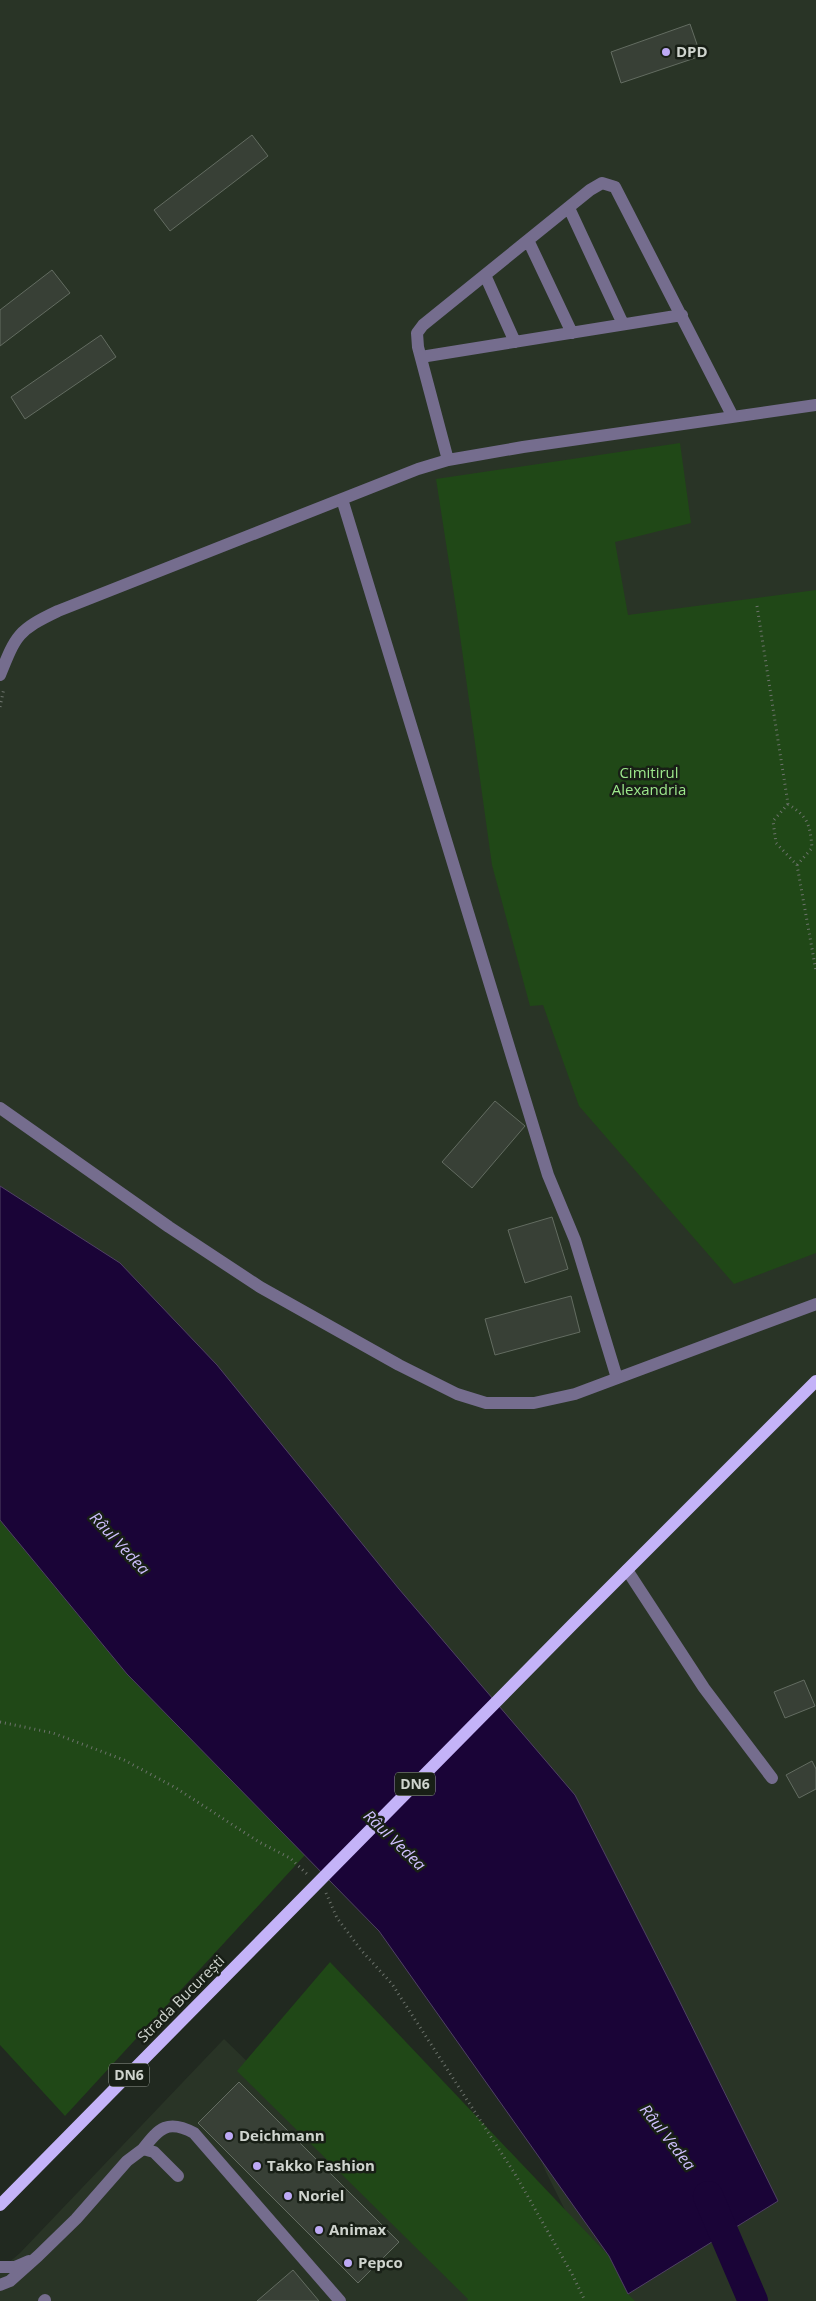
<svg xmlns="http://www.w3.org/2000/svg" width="816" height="2301" font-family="'Open Sans',sans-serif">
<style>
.built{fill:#293426}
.green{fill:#204817}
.water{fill:#1a0437;stroke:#504264}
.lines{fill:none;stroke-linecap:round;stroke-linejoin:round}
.river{stroke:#1a0437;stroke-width:30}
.building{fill:#384036;stroke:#636c61}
.path{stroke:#6d736c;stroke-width:3;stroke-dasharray:1 4;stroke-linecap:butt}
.minor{stroke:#756d8e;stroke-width:12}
.major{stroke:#c4b3f8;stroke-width:12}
.poi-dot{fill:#bda9f5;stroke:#181f16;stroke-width:2}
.labels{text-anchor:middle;stroke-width:5;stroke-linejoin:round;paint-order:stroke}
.shield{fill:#181f16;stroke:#989e97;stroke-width:1}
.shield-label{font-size:14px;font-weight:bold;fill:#cfd4ce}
.poi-label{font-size:15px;font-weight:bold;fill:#cfd4ce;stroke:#181f16;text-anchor:start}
.park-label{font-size:15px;fill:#9de88c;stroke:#181f16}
.street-label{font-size:15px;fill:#cfd4ce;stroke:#181f16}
.water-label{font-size:16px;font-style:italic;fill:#cfc0fe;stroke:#181f16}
</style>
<rect width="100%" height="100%" fill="#212920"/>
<path class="built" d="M 0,0 L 816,0 L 816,2301 L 631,2301 L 593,2266 L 546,2172 L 507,2085 L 440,1970 L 0,1478 Z
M 224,2039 L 495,2301 L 0,2301 L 0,2270 L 20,2253 Z"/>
<path class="green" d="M 680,443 L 691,523 L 615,542 L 628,615 L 816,590 L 816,1253 L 734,1284 L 579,1106 L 543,1005 L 530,1006 L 492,865 L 457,614 L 436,479 Z
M 0,1520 L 127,1674 L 305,1855 L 65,2116 L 0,2045 Z
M 330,1962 L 609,2256 L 628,2294 L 635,2301 L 467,2301 L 468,2299 L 237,2071 Z"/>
<path class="water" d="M 0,1186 L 120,1263 L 217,1365 L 399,1589 L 575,1795 L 675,1992 L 778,2201 L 628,2294 L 609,2256 L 379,1931 L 127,1674 L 0,1520 Z"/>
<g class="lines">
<path class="river" d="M 708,2196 L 753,2301"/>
</g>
<path class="building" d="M 690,24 L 701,56 L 621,83 L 611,52 Z
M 252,135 L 268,156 L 170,231 L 154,210 Z
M 52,270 L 70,293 L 0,346 L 0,310 Z
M 101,335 L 116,357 L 25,419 L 11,397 Z
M 495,1101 L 525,1126 L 472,1188 L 442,1162 Z
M 552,1217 L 568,1269 L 525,1283 L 508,1230 Z
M 571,1296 L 580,1332 L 495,1355 L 485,1319 Z
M 804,1680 L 815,1706 L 785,1718 L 774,1692 Z
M 812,1761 L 816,1769 L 816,1789 L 799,1798 L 786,1775 Z
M 239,2082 L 399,2242 L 358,2283 L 198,2123 Z
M 293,2270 L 319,2301 L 257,2301 Z"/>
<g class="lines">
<path class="path" d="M 757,606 L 788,804 C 808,817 810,824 812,848 L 797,865
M 0,707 L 4,688
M 788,804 L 773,821 L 776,843 L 797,865 L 816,971
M 0,1722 L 53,1733 L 124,1760 L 176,1788 L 259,1842 L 290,1858 L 308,1875
M 326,1893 L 337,1918 L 361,1950 L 392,1984 L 515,2174 L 572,2274 L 585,2301"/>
<path class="minor" d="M 569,208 L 623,324
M 528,240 L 572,333
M 485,275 L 515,342
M 421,357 L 682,315
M 448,460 L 418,347 L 417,333 L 423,325 L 590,190 L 602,183 L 615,187 L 733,417
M 342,499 L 548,1175 L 575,1240 L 617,1378
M 0,675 C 16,635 18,630 58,611 L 418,469 L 448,460 L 523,447 L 816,405
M 0,1108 L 169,1227 L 260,1287 L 399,1365 L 457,1394 L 486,1403 L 534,1403 L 575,1394 L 816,1304
M 627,1570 L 704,1688 L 772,1778
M 143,2149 C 159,2128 168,2119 194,2133 L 340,2301
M 0,2267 L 15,2267 L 29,2261
M 0,2285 L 10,2281 L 38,2256 L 76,2219 L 127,2161 L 143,2149 L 154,2152 L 178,2176
M 44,2301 L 45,2300"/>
<path class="major" d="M 0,2205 L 573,1624 L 816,1381"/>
</g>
<g class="poi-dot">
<circle cx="666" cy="52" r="5"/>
<circle cx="229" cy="2136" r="5"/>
<circle cx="257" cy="2166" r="5"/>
<circle cx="288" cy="2196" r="5"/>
<circle cx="319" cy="2230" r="5"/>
<circle cx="348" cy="2263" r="5"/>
</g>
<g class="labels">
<g class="shield">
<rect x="395" y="1772.5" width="40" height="23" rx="4"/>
<rect x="109" y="2063.5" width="40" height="23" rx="4"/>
</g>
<g class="shield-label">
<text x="415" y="1789">DN6</text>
<text x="129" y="2080">DN6</text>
</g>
<g class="poi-label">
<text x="676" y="57">DPD</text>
<text x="239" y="2141">Deichmann</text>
<text x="267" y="2171">Takko Fashion</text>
<text x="298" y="2201">Noriel</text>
<text x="329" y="2235">Animax</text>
<text x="358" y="2268">Pepco</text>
</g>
<g class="park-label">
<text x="649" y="778">Cimitirul<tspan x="649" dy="17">Alexandria</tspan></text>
</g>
<g class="street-label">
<text transform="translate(181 1999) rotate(-45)" y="5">Strada București</text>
</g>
<g class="water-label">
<text transform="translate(120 1543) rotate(47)" y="6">Râul Vedea</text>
<text transform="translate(395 1840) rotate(44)" y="6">Râul Vedea</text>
<text transform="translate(668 2137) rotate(52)" y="6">Râul Vedea</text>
</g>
</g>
</svg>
